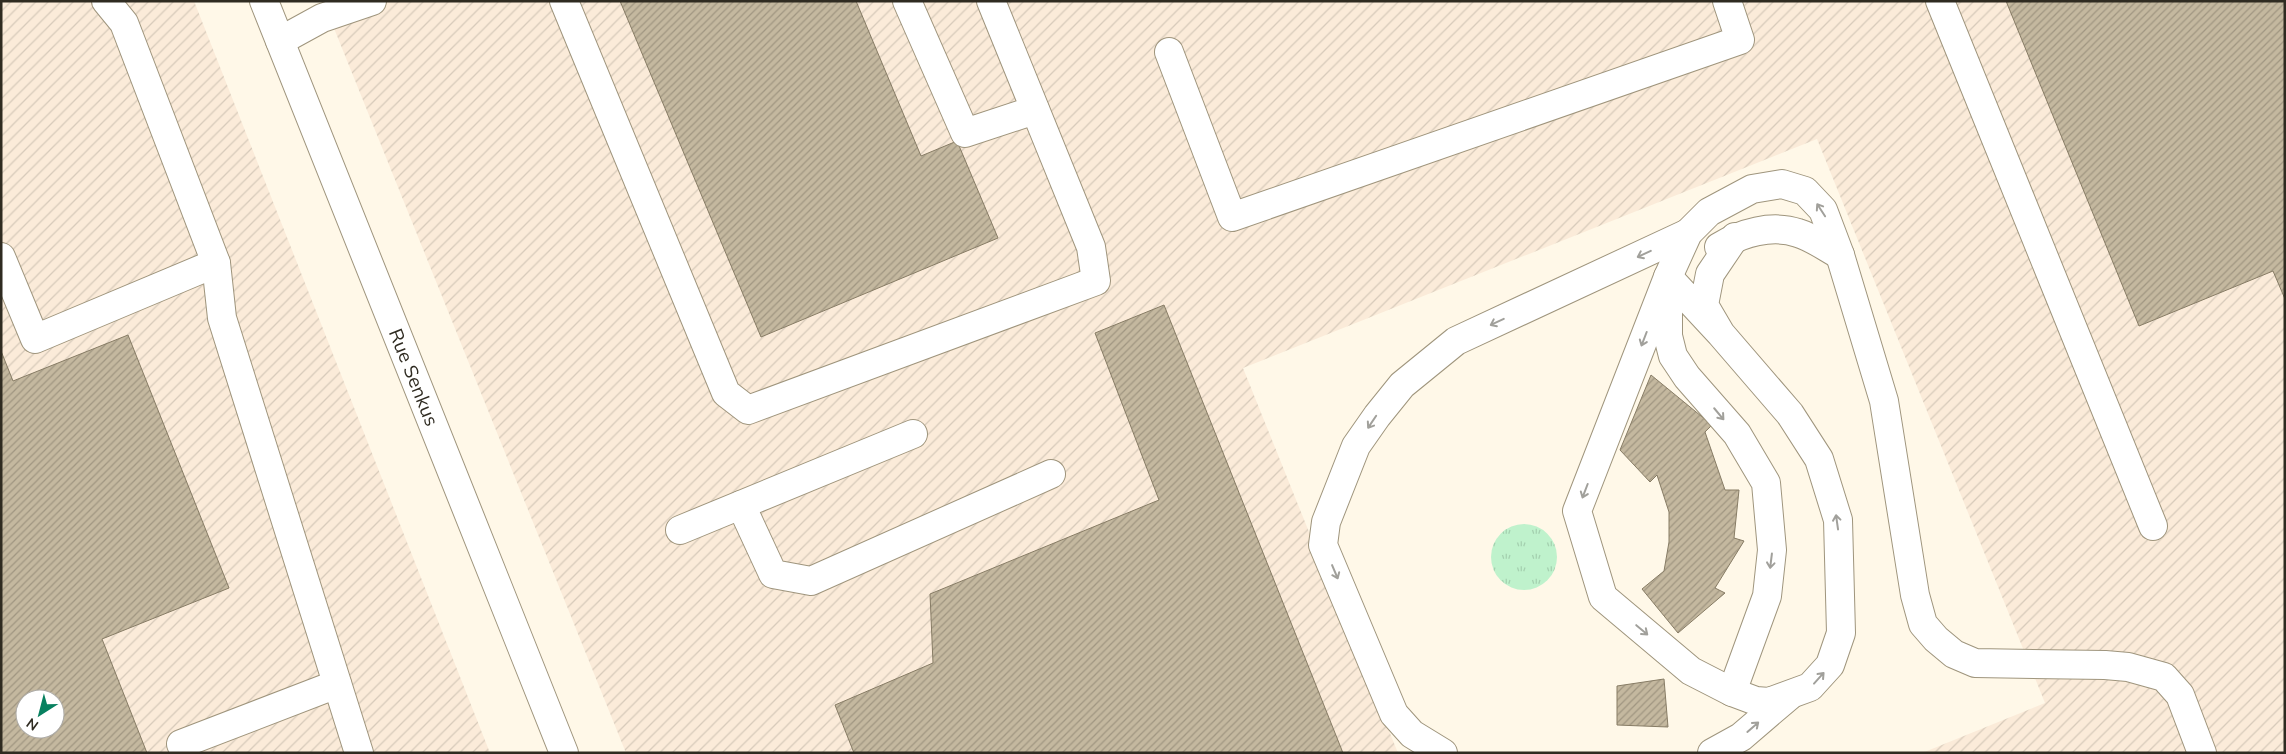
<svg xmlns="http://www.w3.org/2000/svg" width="2286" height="754" font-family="Mulish,sans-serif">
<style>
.industrial{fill:url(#industrial-furrows);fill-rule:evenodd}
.grass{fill:url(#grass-tufts)}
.building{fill:url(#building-hatch);stroke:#877c65;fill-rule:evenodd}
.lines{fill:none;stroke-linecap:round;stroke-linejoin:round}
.minor-casing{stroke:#9f957d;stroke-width:30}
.minor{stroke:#fff;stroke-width:28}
.oneway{stroke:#a1a09b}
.labels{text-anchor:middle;stroke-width:4;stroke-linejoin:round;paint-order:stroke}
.street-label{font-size:19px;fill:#2f2b21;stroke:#fff}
</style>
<defs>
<pattern id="industrial-furrows" width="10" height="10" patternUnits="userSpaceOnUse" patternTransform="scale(1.25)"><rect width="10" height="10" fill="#fbebd9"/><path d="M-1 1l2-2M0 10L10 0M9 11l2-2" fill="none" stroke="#d7caba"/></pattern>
<pattern id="grass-tufts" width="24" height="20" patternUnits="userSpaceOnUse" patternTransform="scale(1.25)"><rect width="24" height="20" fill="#bff2cc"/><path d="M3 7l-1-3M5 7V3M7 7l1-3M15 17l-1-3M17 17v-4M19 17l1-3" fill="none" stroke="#a4d0af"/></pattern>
<pattern id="building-hatch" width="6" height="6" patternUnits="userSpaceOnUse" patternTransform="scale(1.25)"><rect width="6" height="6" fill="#c4b89f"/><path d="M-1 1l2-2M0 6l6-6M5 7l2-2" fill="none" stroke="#a09681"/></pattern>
</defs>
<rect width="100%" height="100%" fill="#fff8e8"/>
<path class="industrial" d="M 1,1 L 194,1 L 490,753 L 1,753 ZM 25,699 L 55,699 L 55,729 L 25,729 Z
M 323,1 L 2285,1 L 2285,753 L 1922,753 L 2045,703 L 1817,139 L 1243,368 L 1398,753 L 626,753 Z"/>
<path class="grass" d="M1491 557a33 33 0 1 1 66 0a33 33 0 1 1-66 0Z"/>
<path class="building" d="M 620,1 L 856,1 L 921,156 L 957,141 L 998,238 L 761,337 Z
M 2006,1 L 2285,1 L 2285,299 L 2273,271 L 2139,326 Z
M 1164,305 L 1343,753 L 854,753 L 835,705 L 933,663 L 930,594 L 1159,500 L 1095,333 Z
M 128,335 L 229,588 L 102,639 L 147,753 L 1,753 L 1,351 L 13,381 ZM 25,699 L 55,699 L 55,729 L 25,729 Z
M 1651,375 L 1712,425 L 1705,432 L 1725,490 L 1739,490 L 1734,538 L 1744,541 L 1715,588 L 1725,593 L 1678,633 L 1642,589 L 1664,571 L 1669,542 L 1669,512 L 1657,475 L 1650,482 L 1620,450 Z
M 1664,679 L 1668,727 L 1617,725 L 1617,686 Z"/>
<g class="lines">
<defs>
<g id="minor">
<path id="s1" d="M 264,1 L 564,753"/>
<path d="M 564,1 L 726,393 L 748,410 L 1096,281 L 1091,247 L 991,1"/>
<path d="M 907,1 L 965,133 L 1035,110"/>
<path d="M 1940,1 L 2153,526"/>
<path d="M 280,41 L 322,18 L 372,1"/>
<path d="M 1169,52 L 1232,217 L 1740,40 L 1727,1"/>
<path d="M 1719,247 C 1741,233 1772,224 1798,233 C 1812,237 1827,248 1840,255"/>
<path d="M 1,257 L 35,339 L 216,263 L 124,23 L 106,1"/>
<path d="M 216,263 L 222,318 L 359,753"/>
<path d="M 1721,334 L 1668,277 L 1668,336 L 1673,356 L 1687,377 L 1737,434 L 1766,483 L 1772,550 L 1767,596 L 1732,692 L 1756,701 L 1769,702 L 1810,687 L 1830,665 L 1841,633 L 1838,520 L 1819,459 L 1790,414 L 1721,334 L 1704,305 L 1710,274 L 1735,237"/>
<path d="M 741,505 L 773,574 L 811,581 L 1051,474"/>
<path d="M 680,530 L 913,434"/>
<path d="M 1732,692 L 1691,671 L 1603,597 L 1577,511 L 1668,277 L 1688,233 L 1709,212 L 1752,189 L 1782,184 L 1805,191 L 1823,210 L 1840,255 L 1884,401 L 1915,595 L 1923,624 L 1936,639 L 1954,654 L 1975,663 L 2105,665 L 2128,667 L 2164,677 L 2180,695 L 2202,753"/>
<path d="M 185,753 L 181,744 L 337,684"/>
<path d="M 1443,753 L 1412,734 L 1394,714 L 1323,545 L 1326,522 L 1356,446 L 1377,416 L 1402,385 L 1456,341 L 1688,233"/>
<path d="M 1712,753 L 1741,737 L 1789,696"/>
</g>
</defs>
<use href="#minor" class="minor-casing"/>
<use href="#minor" class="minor"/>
</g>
<defs><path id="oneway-shaft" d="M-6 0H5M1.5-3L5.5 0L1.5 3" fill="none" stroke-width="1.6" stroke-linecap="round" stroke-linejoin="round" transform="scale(1.25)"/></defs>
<g class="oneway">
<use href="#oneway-shaft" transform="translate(1821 210) rotate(-123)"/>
<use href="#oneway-shaft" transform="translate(1644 254) rotate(155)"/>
<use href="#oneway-shaft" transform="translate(1497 322) rotate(155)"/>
<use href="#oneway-shaft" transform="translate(1644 339) rotate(111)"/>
<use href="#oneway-shaft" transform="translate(1719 414) rotate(50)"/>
<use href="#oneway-shaft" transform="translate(1372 422) rotate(124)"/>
<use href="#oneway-shaft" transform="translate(1585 491) rotate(111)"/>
<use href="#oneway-shaft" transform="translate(1837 522) rotate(-98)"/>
<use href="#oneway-shaft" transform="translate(1771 561) rotate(97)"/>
<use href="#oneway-shaft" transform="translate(1335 572) rotate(67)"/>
<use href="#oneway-shaft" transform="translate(1642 630) rotate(40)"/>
<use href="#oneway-shaft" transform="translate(1819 678) rotate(-48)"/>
<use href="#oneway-shaft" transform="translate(1753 727) rotate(-41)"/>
</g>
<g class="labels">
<g class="street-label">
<text dy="7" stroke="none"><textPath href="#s1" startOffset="405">Rue Senkus</textPath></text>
</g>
</g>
<rect width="2286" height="754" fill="none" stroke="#2f2b21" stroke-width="5"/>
<g transform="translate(40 714) rotate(216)"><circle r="24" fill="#ffffff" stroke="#acaaa6"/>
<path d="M0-4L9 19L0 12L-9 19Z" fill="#088160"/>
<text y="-8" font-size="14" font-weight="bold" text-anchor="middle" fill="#2f2b21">N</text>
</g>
</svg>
